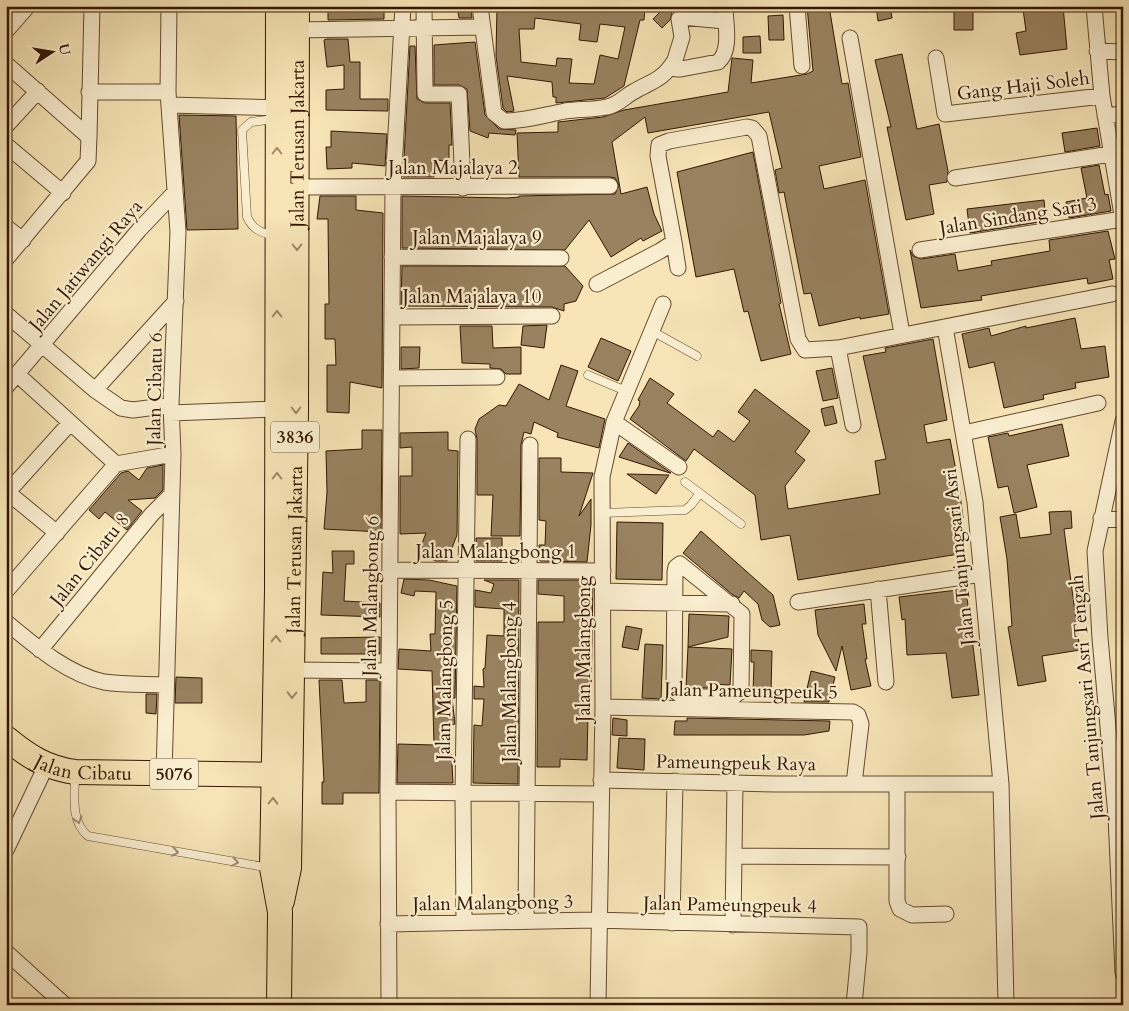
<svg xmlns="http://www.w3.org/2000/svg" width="1129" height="1011" font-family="Cardo,serif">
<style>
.building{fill:#998260;stroke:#331601;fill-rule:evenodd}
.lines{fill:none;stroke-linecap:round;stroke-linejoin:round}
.service-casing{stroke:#644a2e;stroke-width:9}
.minor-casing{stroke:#644a2e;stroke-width:17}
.primary-casing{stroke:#331601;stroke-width:26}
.service{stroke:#faeed0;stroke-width:8}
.minor{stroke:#faeed0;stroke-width:15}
.primary{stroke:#f7e5b7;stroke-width:24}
.oneway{stroke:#9f8865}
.oneway2{stroke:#a08d73}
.labels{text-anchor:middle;stroke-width:4.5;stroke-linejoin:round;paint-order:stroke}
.shield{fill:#faeed0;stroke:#6f573f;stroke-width:1}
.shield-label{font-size:18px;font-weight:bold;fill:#331601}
.street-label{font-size:19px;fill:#331601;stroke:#faeed0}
</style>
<rect width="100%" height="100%" fill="#f7e5b7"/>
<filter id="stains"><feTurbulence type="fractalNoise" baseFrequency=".004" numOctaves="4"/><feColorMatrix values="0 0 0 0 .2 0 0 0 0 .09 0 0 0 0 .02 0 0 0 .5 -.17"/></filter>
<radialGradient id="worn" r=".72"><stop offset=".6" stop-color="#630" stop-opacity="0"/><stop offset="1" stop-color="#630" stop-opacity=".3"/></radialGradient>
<path class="building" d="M 328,6 L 384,6 L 384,19 L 328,20 Z
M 457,6 L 471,6 L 472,18 L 459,18 Z
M 497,6 L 645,6 L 644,20 L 640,20 L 624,86 L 605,98 L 556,103 L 556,97 L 553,97 L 552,82 L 507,76 L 514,111 L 507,112 L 503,108 L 496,56 ZM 535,18 L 581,24 L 579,40 L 597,42 L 600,24 L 625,27 L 618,59 L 600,55 L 594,84 L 569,83 L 572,59 L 557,58 L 556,66 L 521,62 L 519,29 L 534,29 Z
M 807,6 L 829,6 L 842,84 L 848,83 L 861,157 L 819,166 L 824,189 L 865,180 L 889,314 L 860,319 L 860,317 L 819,326 L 811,293 L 804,294 L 784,192 L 779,193 L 775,170 L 782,168 L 769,112 L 648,133 L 645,117 L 612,142 L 621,194 L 647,187 L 654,214 L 662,231 L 643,241 L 641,238 L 611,257 L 589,220 L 565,250 L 402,248 L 402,196 L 507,198 L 519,197 L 519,196 L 615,194 L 619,185 L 615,178 L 610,177 L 519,177 L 517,133 L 558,132 L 558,122 L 603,117 L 624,110 L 728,92 L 732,58 L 753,60 L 751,83 L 807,74 L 813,71 Z
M 876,6 L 890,6 L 892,18 L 878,21 Z
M 954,6 L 973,6 L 973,30 L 954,30 Z
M 1039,6 L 1063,6 L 1067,49 L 1020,55 L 1016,33 L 1026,31 L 1023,9 Z
M 665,7 L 672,13 L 670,20 L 662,28 L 653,19 Z
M 783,15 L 784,40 L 769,40 L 768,16 Z
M 760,36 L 761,53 L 743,53 L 743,37 Z
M 327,39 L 348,39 L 350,62 L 360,62 L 360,99 L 388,99 L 388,111 L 326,110 L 326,90 L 344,89 L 344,65 L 327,67 L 324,40 Z
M 475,42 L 485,115 L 499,129 L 516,130 L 515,135 L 489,133 L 488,138 L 470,131 L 467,89 L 459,85 L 434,85 L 434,45 Z
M 410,46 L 415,46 L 417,99 L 425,103 L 450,103 L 452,145 L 449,145 L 449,161 L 434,160 L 434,177 L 403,177 Z
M 902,54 L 917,129 L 939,124 L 948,171 L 947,182 L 929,185 L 934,214 L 906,220 L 887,127 L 891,127 L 875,60 Z
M 179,115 L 236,116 L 238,229 L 187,230 Z
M 1097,128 L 1100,146 L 1065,152 L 1062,133 Z
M 331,131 L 387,134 L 385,166 L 352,163 L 352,168 L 327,169 L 326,147 L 331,147 Z
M 753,152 L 781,303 L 779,304 L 791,354 L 761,361 L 748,311 L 744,312 L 734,269 L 696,277 L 677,172 Z
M 1099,165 L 1105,195 L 1108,194 L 1111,211 L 1069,218 L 1066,202 L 1087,198 L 1081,168 Z
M 320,196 L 356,196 L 356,210 L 383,213 L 382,388 L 350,382 L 349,413 L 327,412 L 327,365 L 336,365 L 335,339 L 325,339 L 325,304 L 329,304 L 328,219 L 317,219 Z
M 1044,200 L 1046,221 L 970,233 L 967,209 Z
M 1108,231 L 1115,259 L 1109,260 L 1113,279 L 1088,284 L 1087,278 L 981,296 L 982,300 L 921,308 L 910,250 L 913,256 L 921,259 L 955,254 L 958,271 L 992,265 L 991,261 L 1050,251 L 1049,240 Z
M 402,266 L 565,266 L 583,286 L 576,301 L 564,304 L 564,311 L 552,307 L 401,306 Z
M 1075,318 L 1081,349 L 1105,346 L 1109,377 L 1075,383 L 1076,388 L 1043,395 L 1044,399 L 1004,408 L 994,362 L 969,368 L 962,334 L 989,328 L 991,336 L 1026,326 L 1026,328 Z
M 547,325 L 544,348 L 521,345 L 523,326 Z
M 460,326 L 492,326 L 493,348 L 521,347 L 521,374 L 506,374 L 501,369 L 490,368 L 490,364 L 462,363 Z
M 601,338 L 631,351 L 618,381 L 588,367 Z
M 933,339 L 947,420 L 924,425 L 927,443 L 950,439 L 959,486 L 963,518 L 960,518 L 965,553 L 798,580 L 790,535 L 761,540 L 755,495 L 694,449 L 686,461 L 630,419 L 639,406 L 640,401 L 638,400 L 650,378 L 674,394 L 667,403 L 713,437 L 718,430 L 734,442 L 750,421 L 738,412 L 755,389 L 810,431 L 795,452 L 805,460 L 785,486 L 788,509 L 880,494 L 875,461 L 886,459 L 863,356 L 886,352 L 885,348 Z
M 401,347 L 420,347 L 419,368 L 401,369 Z
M 561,365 L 578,371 L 566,406 L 605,419 L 599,448 L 557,437 L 558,433 L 534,422 L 531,434 L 524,432 L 521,445 L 520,536 L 491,536 L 493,495 L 477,495 L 477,439 L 475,429 L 479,419 L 499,405 L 506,406 L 519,384 L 549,400 Z
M 832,368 L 838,398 L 823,401 L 816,371 Z
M 833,406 L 837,423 L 825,426 L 821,409 Z
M 1062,424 L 1069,456 L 1027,465 L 1037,507 L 1014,513 L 1008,486 L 998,488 L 988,437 L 1008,433 L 1009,436 Z
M 362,430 L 382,430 L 381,532 L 324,529 L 327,492 L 326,451 L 362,449 Z
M 448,432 L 448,450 L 458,451 L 457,535 L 447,561 L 436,561 L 418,554 L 426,533 L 400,534 L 400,476 L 412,476 L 412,447 L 400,448 L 400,433 Z
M 628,443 L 671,473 L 670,473 L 619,457 Z
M 539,458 L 561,458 L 561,472 L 593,473 L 579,516 L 591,499 L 591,525 L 587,562 L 540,561 L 539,545 L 545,545 L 546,521 L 539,520 Z
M 163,465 L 163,490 L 155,498 L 128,500 L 142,511 L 127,530 L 105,512 L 99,519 L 89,510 L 121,473 L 128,471 L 139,480 L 147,468 Z
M 627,474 L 669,475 L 656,494 Z
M 1071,511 L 1072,528 L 1064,529 L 1080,650 L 1042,656 L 1046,681 L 1018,686 L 1008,627 L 1012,626 L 1007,559 L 1000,517 L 1016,514 L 1020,538 L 1051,534 L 1049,512 Z
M 617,522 L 663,523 L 662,580 L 616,579 Z
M 701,531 L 773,595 L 780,625 L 770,627 L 762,620 L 758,604 L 744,591 L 739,598 L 733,595 L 683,553 Z
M 476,538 L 502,538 L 502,561 L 476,561 Z
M 332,551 L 354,551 L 354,564 L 346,564 L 344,601 L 380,603 L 380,617 L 321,615 L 323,572 L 333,573 Z
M 404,579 L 429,580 L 457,586 L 455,698 L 452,698 L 455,724 L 450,725 L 453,783 L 397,783 L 398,744 L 434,745 L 432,671 L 398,669 L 399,649 L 431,651 L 430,634 L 435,634 L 436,592 L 415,591 L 414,596 L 401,593 Z
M 484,580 L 519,580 L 518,784 L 473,783 L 474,725 L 482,726 L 484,699 L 474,699 L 474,686 L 484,687 L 483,669 L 485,668 L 487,635 L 504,636 L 504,609 L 475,607 L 475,590 L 491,593 L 494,584 Z
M 538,580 L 585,580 L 584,583 L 593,584 L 591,697 L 584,696 L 582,714 L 588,715 L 587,760 L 560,759 L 560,767 L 537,767 L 538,622 L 564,622 L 564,596 L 538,594 Z
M 966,589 L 979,695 L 952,698 L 946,653 L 907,655 L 905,619 L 902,620 L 899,597 Z
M 864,604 L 866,624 L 862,624 L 867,659 L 865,659 L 871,686 L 851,690 L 842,646 L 836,671 L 818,635 L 815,610 Z
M 689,614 L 729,616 L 728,637 L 688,647 Z
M 626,626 L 642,629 L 638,650 L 622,647 Z
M 380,637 L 380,654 L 321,654 L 321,638 Z
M 645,644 L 663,645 L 661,699 L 642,698 Z
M 688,647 L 732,649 L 730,685 L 711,684 L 711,688 L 686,688 Z
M 751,650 L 772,651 L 771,693 L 753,693 L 754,662 L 751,662 Z
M 811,671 L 835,677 L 829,702 L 804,702 Z
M 176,677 L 202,678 L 202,703 L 175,703 Z
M 319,680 L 342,680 L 344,703 L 366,702 L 366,680 L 380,680 L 379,793 L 343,793 L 343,804 L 322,804 L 322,782 L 324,782 Z
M 146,694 L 157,694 L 156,714 L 146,713 Z
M 613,718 L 627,720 L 627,736 L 612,735 Z
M 687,718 L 830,721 L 829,731 L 804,735 L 674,735 L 675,721 L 687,721 Z
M 619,738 L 645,739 L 644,770 L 617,768 Z"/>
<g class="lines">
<defs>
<path id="service" d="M 274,119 L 251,122 L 242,130 L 247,217 C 253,230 262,233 275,236
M 652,331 L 697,356
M 588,375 L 626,391
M 685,482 L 741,524
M 603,513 L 685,510 L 691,505 L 700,493
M 75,774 C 75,795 70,821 88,836 L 270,868"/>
<path id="minor" d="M 424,6 L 425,94 L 459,94 L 463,188
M 480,6 L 494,113 L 504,121 C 525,121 544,115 565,111 C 578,109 593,110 607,107 C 618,105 624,97 633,92 C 652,81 663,80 675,60 L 677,69 L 681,69 L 718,62 C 732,51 725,22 725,6
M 797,6 L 802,66
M 1094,6 L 1102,96 L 1123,221
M 297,30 L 482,27
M 6,31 L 28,6
M 850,38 L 902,334
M 1097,51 L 1123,52
M 936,58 L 945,114 L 1102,96
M 675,60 L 682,37 L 679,19 L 682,17 L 725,21
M 6,64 L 89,137 L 92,6
M 89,92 L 168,92
M 169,105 L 285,108
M 1105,116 L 1123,114
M 6,126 L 38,91
M 6,145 L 63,193
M 955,178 L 1111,154
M 297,187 L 610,186
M 6,227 L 23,240
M 674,242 L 678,268
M 920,250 L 1123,219
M 392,257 L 561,258
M 6,259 L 88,161 L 89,137
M 597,284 L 660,251 L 674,242 L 658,156 L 659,145 L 669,141 L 747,127 L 752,128 L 759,136 L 798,339 L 805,350 L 838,348 L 1112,294
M 6,314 L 95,390 L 121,408 L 133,410 L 171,405
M 392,317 L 552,316
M 945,327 L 975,502 L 1001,784 L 1006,1005
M 838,348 L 853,425
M 18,375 L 116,464 L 173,454
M 393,378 L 497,377
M 6,387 L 139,230 L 175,192
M 95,390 L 176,301
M 171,413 L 277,409
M 1123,421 L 1095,551 L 1100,638 L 1116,816 L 1123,973
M 614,422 L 679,467
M 964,433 L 1098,403
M 6,491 L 57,533
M 6,494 L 70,423
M 1101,518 L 1123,520
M 680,564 L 742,614 L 741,691 L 733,697 L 683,697 L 674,690 L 675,572 L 676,567 Z
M 390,570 L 603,571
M 878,589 L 886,682
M 6,591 L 116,464
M 603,591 L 674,593
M 603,602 L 732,604
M 798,602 L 982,574
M 6,622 C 35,646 67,674 104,682 C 124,685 146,684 166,685
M 40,650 L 152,514 L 171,495
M 293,670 L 389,671
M 603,707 L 853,712 L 858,715 L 861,724 L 854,784
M 164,774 L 173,454 L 171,405 L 178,232 L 168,92 L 169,6
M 601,780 L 776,784 L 1001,784
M 897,785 L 897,901 L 900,909 L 912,915 L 946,914
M 388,792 L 601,794
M 6,850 L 46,766
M 736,856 L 898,857
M 526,920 L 530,445
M 464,922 L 463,794 L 468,439
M 672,923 L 675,781
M 388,924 L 593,920 L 859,927 L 859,952 L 854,1005
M 733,925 L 735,783
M 6,952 L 65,1005
M 389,1005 L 388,792 L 393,187 L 403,6
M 598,1005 L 603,707 L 602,477 L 614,422 L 663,304"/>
<g id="primary">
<path d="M 278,6 L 277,590 L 272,868 L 280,912 L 279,1005"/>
<path id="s1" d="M 6,738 C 28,756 46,768 75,772 L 290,775"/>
<path id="s2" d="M 282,901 L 289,868 L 296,411 L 297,6"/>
</g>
</defs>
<use href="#service" class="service-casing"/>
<use href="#minor" class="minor-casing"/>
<use href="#primary" class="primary-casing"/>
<use href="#service" class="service"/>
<use href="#minor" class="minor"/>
<use href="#primary" class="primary"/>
</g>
<defs><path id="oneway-chevron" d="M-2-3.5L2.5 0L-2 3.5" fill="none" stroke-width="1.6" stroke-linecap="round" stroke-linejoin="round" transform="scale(1.25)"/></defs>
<g class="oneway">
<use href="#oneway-chevron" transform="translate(277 151) rotate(-90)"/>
<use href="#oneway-chevron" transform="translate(297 247) rotate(90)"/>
<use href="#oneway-chevron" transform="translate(277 314) rotate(-90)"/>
<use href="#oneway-chevron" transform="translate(296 410) rotate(90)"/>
<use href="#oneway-chevron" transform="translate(277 476) rotate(-90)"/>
<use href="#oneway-chevron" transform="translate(276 639) rotate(-89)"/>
<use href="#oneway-chevron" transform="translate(292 695) rotate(91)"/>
<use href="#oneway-chevron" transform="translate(273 801) rotate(-89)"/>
</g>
<g class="oneway2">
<use href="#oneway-chevron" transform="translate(78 820) rotate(73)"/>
<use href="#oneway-chevron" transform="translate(175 852) rotate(10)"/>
<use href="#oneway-chevron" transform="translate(235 862) rotate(11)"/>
</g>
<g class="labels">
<g class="shield">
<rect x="271" y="421.5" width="48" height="31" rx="4"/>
<rect x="150" y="758.5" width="48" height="31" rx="4"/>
</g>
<g class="shield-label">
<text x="295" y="443">3836</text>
<text x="174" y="780">5076</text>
</g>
<g class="street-label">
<text transform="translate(1023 85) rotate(-7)" y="7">Gang Haji Soleh</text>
<text dy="7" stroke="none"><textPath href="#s2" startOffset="758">Jalan Terusan Jakarta</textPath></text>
<text x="453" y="174">Jalan Majalaya 2</text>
<text transform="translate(1018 215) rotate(-9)" y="7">Jalan Sindang Sari 3</text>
<text x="477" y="244">Jalan Majalaya 9</text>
<text transform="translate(85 265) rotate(-50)" y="7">Jalan Jatiwangi Raya</text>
<text x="472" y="303">Jalan Majalaya 10</text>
<text transform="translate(154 389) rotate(-89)" y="7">Jalan Cibatu 6</text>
<text dy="7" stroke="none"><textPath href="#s2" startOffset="352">Jalan Terusan Jakarta</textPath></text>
<text x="496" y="558">Jalan Malangbong 1</text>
<text transform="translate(958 557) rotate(-96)" y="7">Jalan Tanjungsari Asri</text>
<text transform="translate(89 559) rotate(-51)" y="7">Jalan Cibatu 8</text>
<text transform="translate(370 596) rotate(-89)" y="7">Jalan Malangbong 6</text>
<text transform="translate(583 649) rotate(-90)" y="7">Jalan Malangbong</text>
<text transform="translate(444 680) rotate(-89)" y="7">Jalan Malangbong 5</text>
<text transform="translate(509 682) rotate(-90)" y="7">Jalan Malangbong 4</text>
<text transform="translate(751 690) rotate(1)" y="7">Jalan Pameungpeuk 5</text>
<text transform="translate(1086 697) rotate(-95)" y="7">Jalan Tanjungsari Asri Tengah</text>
<text transform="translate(736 762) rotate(1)" y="7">Pameungpeuk Raya</text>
<text dy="7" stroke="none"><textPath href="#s1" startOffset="86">Jalan Cibatu</textPath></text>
<text transform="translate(493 902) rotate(-1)" y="7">Jalan Malangbong 3</text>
<text transform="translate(730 904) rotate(1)" y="7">Jalan Pameungpeuk 4</text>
</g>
</g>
<rect width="1129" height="1011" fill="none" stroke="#f7e5b7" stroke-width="25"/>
<rect x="8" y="8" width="1114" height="996" fill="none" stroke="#331601" stroke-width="2.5"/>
<rect x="12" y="12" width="1104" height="986" fill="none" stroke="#331601"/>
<g transform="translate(52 52) rotate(78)" stroke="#faeed0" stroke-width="4" paint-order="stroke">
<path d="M0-4L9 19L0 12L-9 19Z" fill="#331601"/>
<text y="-8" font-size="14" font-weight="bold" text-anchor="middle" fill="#331601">U</text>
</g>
<rect width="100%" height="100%" filter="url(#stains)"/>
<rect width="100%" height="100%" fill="url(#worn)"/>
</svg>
